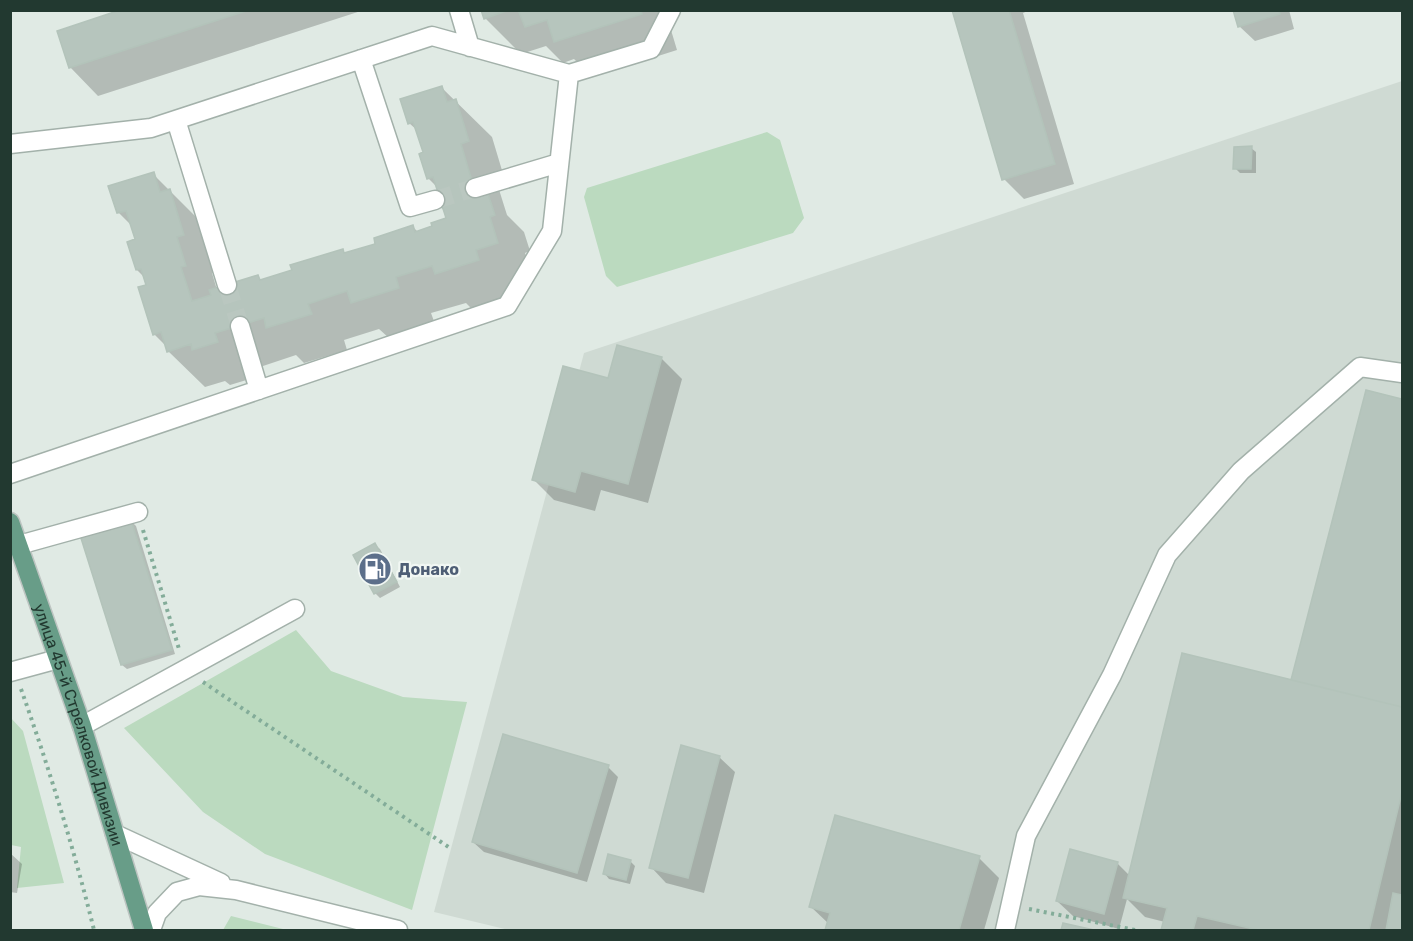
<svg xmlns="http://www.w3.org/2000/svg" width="1413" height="941" font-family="Rubik,sans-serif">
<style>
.built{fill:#cfdad3}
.green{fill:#bbdabf}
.shadow{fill:#0003}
.building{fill:#b6c5bd;stroke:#b3c3ba;stroke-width:1.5}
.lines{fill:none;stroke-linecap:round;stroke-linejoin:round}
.minor-tunnel{stroke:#bac7c0;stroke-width:18;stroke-dasharray:18 9;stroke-linecap:butt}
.minor-casing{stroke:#a3b1aa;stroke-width:21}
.major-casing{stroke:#bdc4c1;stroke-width:21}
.path{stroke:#83ac99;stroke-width:4;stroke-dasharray:3 4.5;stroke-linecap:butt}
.minor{stroke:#fff;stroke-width:18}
.major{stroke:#689d88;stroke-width:18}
.labels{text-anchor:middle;stroke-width:4.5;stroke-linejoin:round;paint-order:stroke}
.service-label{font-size:16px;font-weight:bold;fill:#4e5e75;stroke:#f1f7f3;text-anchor:start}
.street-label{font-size:16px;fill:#223930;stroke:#f1f7f3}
</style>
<rect width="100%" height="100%" fill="#e0eae4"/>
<path class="built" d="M 1402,81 L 1402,930 L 509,930 L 434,912 L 584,353 Z"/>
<path class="green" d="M 767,132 L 780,140 L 804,218 L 793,233 L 617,287 L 606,276 L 584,197 L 587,188 Z
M 296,630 L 331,671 L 403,697 L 467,702 L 412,910 L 265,854 L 203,812 L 124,728 Z
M 10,717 L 23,731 L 64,883 L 17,888 L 21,847 L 11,845 Z
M 231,916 L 287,930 L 223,930 Z"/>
<path class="shadow" d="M 125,10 L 364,10 L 98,96 L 70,67 Z
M 483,10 L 665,10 L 677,50 L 592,77 L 574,59 L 563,63 L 546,46 L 521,54 L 485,18 Z
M 953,10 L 1030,10 L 1023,13 L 1074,184 L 1024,199 L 1004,179 Z
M 1235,10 L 1289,10 L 1294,29 L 1255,41 L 1239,26 Z
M 441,87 L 492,137 L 504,177 L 496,180 L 507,215 L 524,232 L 530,251 L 525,253 L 534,279 L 511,286 L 514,296 L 473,310 L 466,303 L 431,313 L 435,324 L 389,338 L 379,329 L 344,340 L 347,350 L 304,363 L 296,355 L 251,370 L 253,378 L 230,385 L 225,381 L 205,387 L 168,351 L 167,347 L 154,334 L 148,286 L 145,278 L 137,270 L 137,240 L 132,226 L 119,213 L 153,174 L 206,227 L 219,271 L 212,273 L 217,290 L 258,277 L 262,281 L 294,271 L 342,251 L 346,254 L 377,245 L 413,227 L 418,232 L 448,219 L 446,213 L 438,204 L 439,192 L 438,188 L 428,178 L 425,153 L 418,131 L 409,123 Z
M 1251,148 L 1256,152 L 1256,173 L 1240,173 L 1235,168 Z
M 662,359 L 682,379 L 648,503 L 601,490 L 595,511 L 554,500 L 534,480 L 609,380 Z
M 1367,392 L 1402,401 L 1402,930 L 1163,930 L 1165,922 L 1145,917 L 1127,899 L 1119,929 L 1073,916 L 1057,901 L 1117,863 L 1130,876 L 1293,682 Z
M 131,521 L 136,526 L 175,654 L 127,669 L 122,665 Z
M 375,545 L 380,549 L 400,587 L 380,598 L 375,593 L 355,556 Z
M 719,757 L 735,772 L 704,893 L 666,883 L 651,867 Z
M 608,767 L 618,777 L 587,882 L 484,852 L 473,842 Z
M 10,853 L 22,864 L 17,893 L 10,892 Z
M 979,858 L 999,878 L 984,930 L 827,930 L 829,924 L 810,906 Z
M 630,861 L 635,866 L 630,884 L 609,879 L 605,874 Z"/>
<path class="building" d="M 120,10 L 249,10 L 69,68 L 57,31 Z
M 481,10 L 509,10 L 484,19 Z
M 518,10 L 641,10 L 642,14 L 554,42 L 547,20 L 525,27 Z
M 952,10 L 1009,10 L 1055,164 L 1002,180 Z
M 1233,10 L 1279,10 L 1280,14 L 1238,27 Z
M 442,86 L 447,102 L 456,99 L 469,141 L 461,144 L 477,198 L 488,194 L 495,215 L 490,217 L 498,243 L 476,250 L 479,260 L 435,274 L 432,266 L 396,277 L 399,288 L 351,303 L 347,291 L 308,304 L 312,314 L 266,328 L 264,318 L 215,333 L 218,342 L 192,350 L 191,344 L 167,352 L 161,332 L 153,335 L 138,287 L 146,285 L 141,269 L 136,270 L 127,242 L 135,239 L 126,211 L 117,213 L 108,186 L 154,172 L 160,192 L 170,189 L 184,235 L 177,237 L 186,266 L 181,267 L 192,301 L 211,295 L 209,290 L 258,275 L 260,280 L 292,270 L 290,265 L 343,249 L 344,253 L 375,244 L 374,238 L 413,225 L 415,232 L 432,226 L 431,223 L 446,218 L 433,177 L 427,179 L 419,154 L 423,152 L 413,122 L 408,124 L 400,99 Z
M 1252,146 L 1251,169 L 1233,169 L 1234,147 Z
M 617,345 L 662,357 L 628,484 L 581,471 L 575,492 L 532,480 L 563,366 L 608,378 Z
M 1366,390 L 1402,399 L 1402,707 L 1291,680 Z
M 131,520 L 172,650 L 121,665 L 80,535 Z
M 375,543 L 397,582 L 374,594 L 353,555 Z
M 1182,653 L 1402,707 L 1402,792 L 1369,930 L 1258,930 L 1197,916 L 1193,930 L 1161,930 L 1167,908 L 1123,898 Z
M 503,734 L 609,765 L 577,873 L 472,842 Z
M 681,745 L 720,756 L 688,878 L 649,868 Z
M 835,815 L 980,856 L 959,930 L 825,930 L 830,913 L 809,907 Z
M 1070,849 L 1118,862 L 1104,914 L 1056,901 Z
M 608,854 L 631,860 L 626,880 L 603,874 Z
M 1393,893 L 1402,895 L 1402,930 L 1386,930 Z
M 1063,923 L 1094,930 L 1061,930 Z"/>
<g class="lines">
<path class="minor-tunnel" d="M 435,200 L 475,188
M 227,285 L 240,326"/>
<defs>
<path id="minor" d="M 459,10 L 470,47
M 361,59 L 410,207 L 435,200
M 176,120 L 227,285
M 10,144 L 151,128 L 432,36 L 569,74 L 651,49 L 671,10
M 475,188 L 559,163
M 240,326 L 259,390
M 10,474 L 507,306 L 552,231 L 569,74
M 19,545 L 138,512
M 10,672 L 58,659
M 82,726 L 295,609
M 115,834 L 221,883
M 151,930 L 157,913 L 177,892 L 199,886 L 236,890 L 398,930
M 1005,930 L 1026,836 L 1112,675 L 1167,555 L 1241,471 L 1360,367 L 1402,373"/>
<g id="major">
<path id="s1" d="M 10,522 L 82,726 L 144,930"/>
</g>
</defs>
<use href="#minor" class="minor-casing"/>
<use href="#major" class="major-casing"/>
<path class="path" d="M 143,530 L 179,649
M 203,682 L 450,848
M 21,689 C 49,768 74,849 94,930
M 1029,909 L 1135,930"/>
<use href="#minor" class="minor"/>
<use href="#major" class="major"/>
</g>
<defs>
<symbol id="fuel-disc" viewBox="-11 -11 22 22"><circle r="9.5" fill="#5c6f8a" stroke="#f1f7f3"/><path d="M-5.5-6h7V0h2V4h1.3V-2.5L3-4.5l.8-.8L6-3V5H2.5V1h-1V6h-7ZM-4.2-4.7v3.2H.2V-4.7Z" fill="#fff"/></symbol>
</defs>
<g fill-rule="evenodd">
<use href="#fuel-disc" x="356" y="550" width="38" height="38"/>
</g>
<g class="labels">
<g class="service-label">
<text x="398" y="575">Донако</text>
</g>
<g class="street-label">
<text dy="6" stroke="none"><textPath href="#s1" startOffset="214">улица 45-й Стрелковой Дивизии</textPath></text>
</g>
</g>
<rect width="1413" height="941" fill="none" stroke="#223930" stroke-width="24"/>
</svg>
